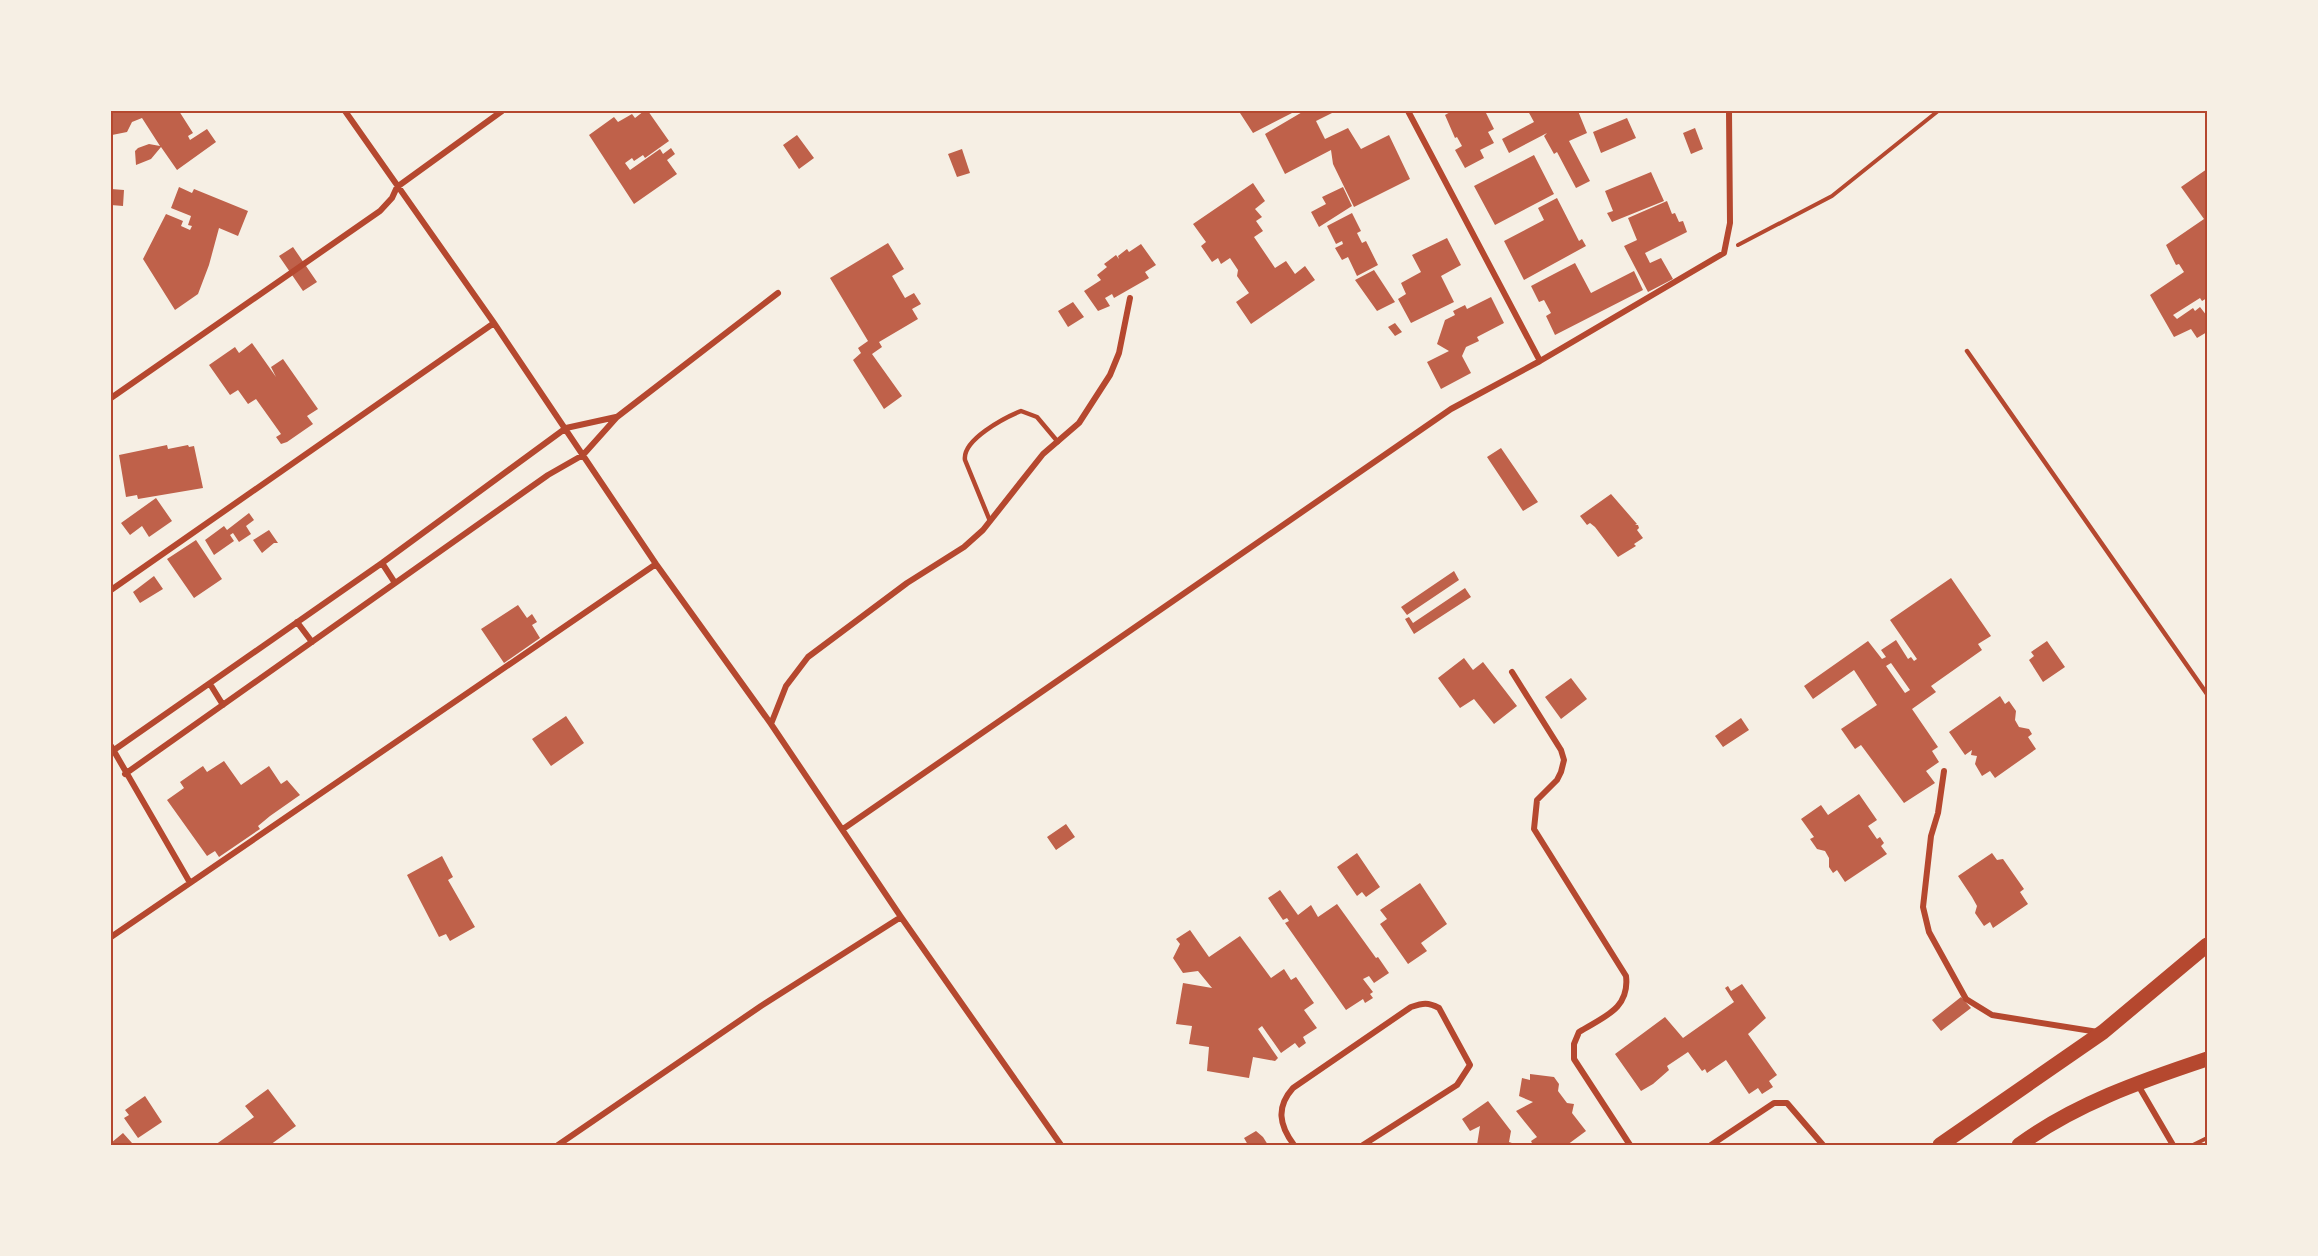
<svg xmlns="http://www.w3.org/2000/svg" width="2318" height="1256" font-family="'PT Sans Narrow',sans-serif">
<style>
.building{fill:#bf614a;fill-rule:evenodd}
.lines{fill:none;stroke-linecap:round;stroke-linejoin:round}
.path{stroke:#b5482f;stroke-width:4}
.service{stroke:#b5482f;stroke-width:4.5}
.minor{stroke:#b5482f;stroke-width:6}
.primary{stroke:#b5482f;stroke-width:15}
.neatline{fill:none;stroke:#b5482f;stroke-width:2}
</style>
<rect width="100%" height="100%" fill="#f6efe4"/>
<path class="building" d="M 111,111 L 179,111 L 193,133 L 188,136 L 190,140 L 207,129 L 216,142 L 177,170 L 161,147 L 151,159 L 136,165 L 135,151 L 138,148 L 149,144 L 160,146 L 142,118 L 132,122 L 127,132 L 112,135 Z
M 644,111 L 648,111 L 669,141 L 645,158 L 643,155 L 634,161 L 632,158 L 625,163 L 630,170 L 660,149 L 663,154 L 671,148 L 675,154 L 667,160 L 677,174 L 634,204 L 589,135 L 614,117 L 618,122 L 632,114 L 635,118 Z
M 1243,111 L 1291,111 L 1292,113 L 1253,133 L 1240,113 Z
M 1304,111 L 1330,111 L 1332,113 L 1316,121 L 1325,139 L 1348,128 L 1361,149 L 1389,135 L 1410,179 L 1354,207 L 1333,164 L 1331,150 L 1285,174 L 1265,134 Z
M 1452,111 L 1485,111 L 1494,129 L 1488,132 L 1494,143 L 1480,150 L 1484,158 L 1465,168 L 1455,150 L 1462,146 L 1457,137 L 1455,138 L 1445,115 Z
M 1528,111 L 1578,111 L 1587,133 L 1569,141 L 1590,181 L 1576,188 L 1557,152 L 1554,154 L 1544,136 L 1547,133 L 1509,153 L 1502,139 L 1534,122 Z
M 1627,118 L 1636,138 L 1601,153 L 1593,132 Z
M 1695,128 L 1703,149 L 1691,154 L 1683,133 Z
M 797,135 L 814,158 L 799,169 L 783,145 Z
M 962,149 L 970,173 L 957,177 L 948,154 Z
M 1534,155 L 1554,194 L 1495,225 L 1474,186 Z
M 2207,169 L 2207,298 L 2202,301 L 2200,298 L 2173,315 L 2177,319 L 2193,308 L 2195,311 L 2200,307 L 2207,316 L 2207,332 L 2197,338 L 2191,329 L 2174,337 L 2150,295 L 2184,272 L 2179,264 L 2176,265 L 2166,245 L 2204,219 L 2181,187 Z
M 1651,172 L 1664,201 L 1612,222 L 1607,213 L 1613,211 L 1605,191 Z
M 1253,183 L 1265,201 L 1255,209 L 1262,217 L 1256,221 L 1263,231 L 1254,237 L 1275,268 L 1286,261 L 1295,274 L 1305,266 L 1315,280 L 1251,324 L 1236,302 L 1249,293 L 1237,276 L 1238,270 L 1230,258 L 1221,264 L 1218,258 L 1212,262 L 1201,246 L 1206,242 L 1193,224 Z
M 179,187 L 192,193 L 194,189 L 248,211 L 238,236 L 219,228 L 209,265 L 198,294 L 175,310 L 143,259 L 166,214 L 183,221 L 181,226 L 190,230 L 192,226 L 188,225 L 191,216 L 171,208 Z
M 1343,187 L 1352,206 L 1319,227 L 1311,212 L 1326,204 L 1322,197 Z
M 111,189 L 124,190 L 123,206 L 111,205 Z
M 1557,198 L 1579,241 L 1582,239 L 1586,246 L 1524,280 L 1504,241 L 1544,220 L 1538,208 Z
M 1667,201 L 1672,214 L 1675,213 L 1679,222 L 1683,221 L 1687,232 L 1645,253 L 1650,263 L 1661,258 L 1673,279 L 1648,292 L 1624,246 L 1637,240 L 1628,218 Z
M 1352,213 L 1361,231 L 1357,233 L 1362,243 L 1366,241 L 1378,265 L 1357,276 L 1348,257 L 1342,260 L 1335,248 L 1343,244 L 1342,241 L 1336,244 L 1327,226 Z
M 1447,238 L 1461,265 L 1441,276 L 1454,302 L 1411,323 L 1398,299 L 1406,294 L 1401,283 L 1421,272 L 1412,255 Z
M 888,243 L 904,269 L 892,276 L 905,298 L 914,293 L 921,304 L 912,309 L 918,319 L 879,342 L 882,347 L 872,354 L 902,396 L 884,409 L 853,360 L 861,353 L 858,348 L 868,341 L 830,278 Z
M 1141,244 L 1156,265 L 1145,272 L 1149,278 L 1114,298 L 1112,294 L 1105,298 L 1110,306 L 1098,311 L 1084,291 L 1101,280 L 1097,275 L 1107,267 L 1104,264 L 1116,255 L 1119,259 L 1118,256 L 1127,249 L 1129,252 Z
M 293,247 L 317,282 L 303,291 L 279,256 Z
M 1575,263 L 1591,293 L 1634,271 L 1643,290 L 1555,335 L 1546,316 L 1551,313 L 1544,300 L 1539,302 L 1531,286 Z
M 1374,270 L 1395,302 L 1377,311 L 1355,280 Z
M 1491,297 L 1504,323 L 1477,337 L 1479,341 L 1466,347 L 1462,356 L 1471,373 L 1441,389 L 1427,362 L 1449,351 L 1437,344 L 1445,320 L 1455,315 L 1453,311 L 1465,305 L 1467,309 Z
M 1073,302 L 1084,317 L 1068,327 L 1058,311 Z
M 1395,323 L 1402,332 L 1395,336 L 1388,327 Z
M 252,343 L 276,377 L 271,367 L 283,359 L 318,409 L 307,416 L 313,424 L 287,442 L 281,444 L 276,437 L 281,434 L 256,399 L 248,404 L 238,390 L 230,395 L 209,365 L 235,347 L 239,353 Z
M 167,445 L 168,449 L 188,445 L 189,447 L 194,446 L 203,488 L 138,499 L 137,495 L 126,497 L 119,455 Z
M 1501,448 L 1538,502 L 1523,511 L 1487,457 Z
M 1611,494 L 1637,524 L 1635,525 L 1638,525 L 1639,528 L 1637,530 L 1643,538 L 1634,544 L 1636,546 L 1618,557 L 1595,527 L 1590,523 L 1587,525 L 1580,516 Z
M 156,498 L 172,521 L 149,537 L 142,526 L 130,535 L 121,523 Z
M 249,513 L 254,520 L 246,526 L 251,534 L 239,542 L 233,533 L 230,535 L 234,541 L 214,555 L 205,540 L 224,526 L 227,530 Z
M 269,530 L 278,543 L 274,543 L 262,553 L 253,540 Z
M 196,540 L 222,579 L 194,598 L 167,559 Z
M 1454,571 L 1459,580 L 1407,615 L 1401,607 Z
M 154,576 L 163,589 L 140,603 L 133,592 Z
M 1951,578 L 1991,636 L 1978,644 L 1982,650 L 1931,686 L 1936,692 L 1912,709 L 1938,747 L 1932,751 L 1939,762 L 1926,771 L 1935,783 L 1904,803 L 1861,745 L 1855,749 L 1841,729 L 1877,705 L 1854,670 L 1813,699 L 1804,686 L 1868,641 L 1882,659 L 1886,657 L 1881,650 L 1896,640 L 1908,659 L 1911,657 L 1914,661 L 1917,659 L 1890,620 ZM 1891,663 L 1910,690 L 1905,693 L 1886,666 Z
M 1465,588 L 1471,597 L 1414,634 L 1405,619 L 1409,617 L 1413,623 Z
M 518,605 L 527,618 L 532,614 L 537,622 L 532,625 L 540,638 L 504,663 L 481,629 Z
M 2047,641 L 2065,667 L 2043,682 L 2029,660 L 2034,656 L 2031,652 Z
M 1464,658 L 1473,670 L 1483,662 L 1517,706 L 1494,724 L 1474,699 L 1460,708 L 1438,678 Z
M 1571,678 L 1587,699 L 1561,719 L 1545,697 Z
M 2000,696 L 2005,704 L 2009,701 L 2016,711 L 2015,720 L 2019,727 L 2029,729 L 2032,734 L 2028,737 L 2036,749 L 1995,778 L 1990,771 L 1982,776 L 1975,764 L 1977,756 L 1971,755 L 1972,750 L 1965,755 L 1949,732 Z
M 566,716 L 584,743 L 551,766 L 532,739 Z
M 1741,718 L 1749,730 L 1723,747 L 1715,736 Z
M 224,761 L 241,785 L 269,766 L 281,784 L 287,780 L 300,795 L 270,816 L 258,826 L 260,829 L 219,857 L 215,851 L 207,856 L 167,800 L 184,788 L 180,782 L 200,768 L 203,766 L 207,772 Z
M 1859,794 L 1877,820 L 1868,826 L 1877,839 L 1880,837 L 1884,843 L 1881,846 L 1887,854 L 1845,882 L 1837,870 L 1833,873 L 1829,867 L 1829,858 L 1825,851 L 1817,849 L 1810,839 L 1814,837 L 1801,819 L 1821,805 L 1828,815 Z
M 1066,824 L 1075,837 L 1056,850 L 1047,837 Z
M 1357,853 L 1380,887 L 1366,897 L 1362,892 L 1357,896 L 1337,867 Z
M 1992,853 L 1997,860 L 2003,859 L 2024,889 L 2020,892 L 2028,904 L 1993,928 L 1990,922 L 1984,926 L 1975,913 L 1977,906 L 1972,897 L 1958,876 Z
M 442,856 L 453,877 L 448,880 L 475,927 L 450,941 L 446,934 L 439,937 L 407,875 Z
M 1420,883 L 1447,924 L 1421,943 L 1427,951 L 1408,964 L 1380,924 L 1387,919 L 1380,910 Z
M 1280,890 L 1298,915 L 1311,905 L 1318,917 L 1337,904 L 1376,958 L 1378,957 L 1389,973 L 1374,983 L 1369,976 L 1363,979 L 1373,992 L 1370,994 L 1373,998 L 1365,1003 L 1363,999 L 1346,1010 L 1285,923 L 1289,921 L 1287,918 L 1283,920 L 1268,898 Z
M 1190,930 L 1209,957 L 1240,936 L 1271,978 L 1284,969 L 1291,980 L 1296,977 L 1314,1003 L 1304,1010 L 1317,1028 L 1303,1037 L 1306,1043 L 1299,1048 L 1295,1043 L 1281,1053 L 1262,1026 L 1258,1029 L 1278,1058 L 1275,1061 L 1253,1057 L 1249,1078 L 1207,1071 L 1209,1047 L 1189,1044 L 1192,1026 L 1176,1024 L 1183,983 L 1212,988 L 1198,971 L 1183,973 L 1173,958 L 1180,944 L 1176,939 Z
M 1742,984 L 1766,1018 L 1748,1034 L 1777,1075 L 1769,1081 L 1773,1087 L 1762,1094 L 1758,1088 L 1749,1094 L 1726,1060 L 1707,1073 L 1705,1069 L 1702,1071 L 1688,1052 L 1667,1066 L 1669,1070 L 1653,1084 L 1641,1091 L 1615,1054 L 1665,1017 L 1683,1038 L 1734,1002 L 1725,988 L 1728,986 L 1731,991 Z
M 1961,997 L 1971,1008 L 1941,1031 L 1932,1020 Z
M 1530,1074 L 1554,1077 L 1559,1084 L 1558,1091 L 1567,1103 L 1574,1104 L 1572,1113 L 1586,1131 L 1567,1145 L 1533,1145 L 1531,1141 L 1537,1137 L 1516,1111 L 1533,1102 L 1519,1096 L 1522,1078 L 1530,1080 Z
M 268,1089 L 296,1126 L 270,1145 L 215,1145 L 254,1117 L 245,1106 Z
M 145,1096 L 162,1122 L 138,1138 L 124,1118 L 129,1115 L 125,1110 Z
M 1488,1101 L 1511,1131 L 1509,1142 L 1518,1145 L 1477,1145 L 1480,1126 L 1470,1131 L 1462,1119 Z
M 1256,1131 L 1263,1137 L 1268,1145 L 1248,1145 L 1244,1138 Z
M 123,1133 L 132,1143 L 112,1145 L 111,1143 Z"/>
<g class="lines">
<path class="path" d="M 1738,245 L 1832,196 L 1938,111
M 2193,1145 L 2207,1138"/>
<path class="service" d="M 1967,351 L 2207,694
M 990,521 L 965,460 C 962,440 1004,418 1021,411 L 1037,417 L 1058,442"/>
<path class="minor" d="M 345,111 L 494,323 L 656,564 L 771,724 L 901,917 L 1061,1145
M 1408,111 L 1540,361
M 111,398 L 380,211 L 392,198 L 397,187 L 502,111
M 382,563 L 395,583
M 111,590 L 494,323
M 297,622 L 312,642
M 1512,672 L 1561,750 L 1564,760 L 1561,772 L 1557,780 L 1537,800 L 1534,829 L 1626,976 C 1630,1009 1603,1017 1579,1032 L 1574,1044 L 1574,1059 L 1630,1145
M 210,684 L 223,705
M 771,724 L 786,686 L 808,657 L 907,583 L 964,547 L 983,530 L 1043,454 L 1079,423 L 1110,375 L 1119,353 L 1130,298
M 111,746 L 189,881
M 114,750 L 382,563 L 566,428 L 616,417
M 1944,771 L 1938,813 L 1931,836 L 1923,907 L 1929,932 L 1966,999 L 1992,1015 L 2098,1032
M 125,774 L 548,475 L 583,455 L 617,417 L 778,293
M 843,829 L 1451,409 L 1540,361 L 1724,253 L 1730,223 L 1729,111
M 111,937 L 656,564
M 2138,1085 L 2173,1145
M 558,1145 L 761,1006 L 901,917
M 1294,1145 C 1279,1125 1276,1107 1293,1088 L 1411,1007 C 1423,1003 1428,1002 1439,1008 L 1470,1065 L 1457,1085 L 1363,1145
M 1711,1145 L 1774,1103 L 1787,1103 L 1823,1145"/>
<path class="primary" d="M 1940,1145 L 2103,1032 L 2207,945
M 2019,1145 C 2075,1104 2141,1081 2207,1059"/>
</g>
<rect width="2318" height="1256" fill="none" stroke="#f6efe4" stroke-width="225"/>
<rect x="112" y="112" width="2094" height="1032" class="neatline"/>
</svg>
